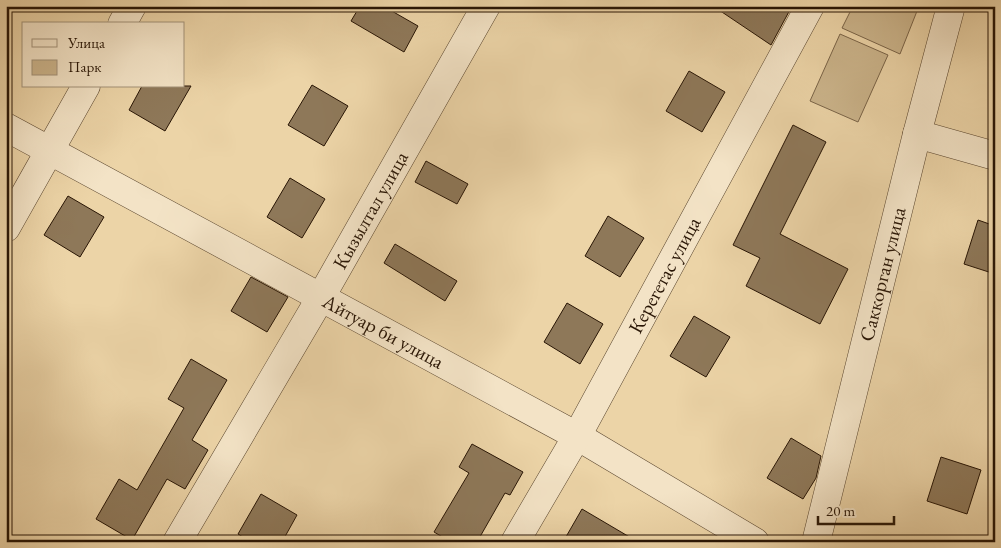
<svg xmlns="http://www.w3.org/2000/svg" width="1001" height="548" font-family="'EB Garamond',serif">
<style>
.green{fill:#cbb48b;stroke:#7a6448}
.building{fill:#8e7859;stroke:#281505}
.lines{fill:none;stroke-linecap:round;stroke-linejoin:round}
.minor-casing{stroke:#59452e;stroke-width:29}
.minor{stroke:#f3e3c6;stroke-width:28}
.labels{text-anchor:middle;stroke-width:4.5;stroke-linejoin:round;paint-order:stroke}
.street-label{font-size:20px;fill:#281505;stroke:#f3e3c6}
</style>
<rect width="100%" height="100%" fill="#ecd4a7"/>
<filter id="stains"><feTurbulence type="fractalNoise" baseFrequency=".004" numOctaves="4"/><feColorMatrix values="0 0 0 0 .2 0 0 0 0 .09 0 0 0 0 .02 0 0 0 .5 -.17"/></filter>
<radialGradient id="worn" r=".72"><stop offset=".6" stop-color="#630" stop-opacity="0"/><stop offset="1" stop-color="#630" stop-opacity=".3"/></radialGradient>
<path class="green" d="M 853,6 L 919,6 L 900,54 L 842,28 Z
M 840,34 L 888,55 L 858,122 L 810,101 Z"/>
<path class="building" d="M 360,6 L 383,6 L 418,26 L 404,52 L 351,21 Z
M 713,6 L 792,6 L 771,45 Z
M 689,71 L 725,92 L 702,132 L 666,111 Z
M 312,85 L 348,106 L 324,146 L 288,125 Z
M 142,86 L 191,86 L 165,131 L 129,110 Z
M 793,125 L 826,142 L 780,234 L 848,269 L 820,324 L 746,286 L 760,258 L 733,245 Z
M 426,161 L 468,184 L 457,204 L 415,182 Z
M 290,178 L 325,199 L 302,238 L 267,217 Z
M 68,196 L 104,217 L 80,257 L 44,235 Z
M 608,216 L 644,238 L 620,277 L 585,256 Z
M 978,220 L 995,226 L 995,274 L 964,264 Z
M 395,244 L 457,281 L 445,301 L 384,263 Z
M 251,277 L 288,297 L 267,332 L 231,311 Z
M 567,303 L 603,324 L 580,364 L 544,342 Z
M 694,316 L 730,337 L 706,377 L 670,356 Z
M 191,359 L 227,380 L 192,440 L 208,450 L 185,489 L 167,479 L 132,540 L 96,519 L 119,479 L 137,490 L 184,408 L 168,399 Z
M 791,438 L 821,456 L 816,478 L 803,499 L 767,478 Z
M 472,444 L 523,472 L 510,495 L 505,493 L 477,542 L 451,542 L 434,532 L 469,473 L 459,467 Z
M 941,457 L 981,470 L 967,514 L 927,501 Z
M 261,494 L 297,515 L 282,542 L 251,542 L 238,534 Z
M 582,509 L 638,542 L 563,542 Z"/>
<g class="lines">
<defs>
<g id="minor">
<path d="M 122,24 L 132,6"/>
<path id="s1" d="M 6,127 L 577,436 L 755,542"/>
<path d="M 917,134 L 995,156"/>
<path d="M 6,228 L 86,86"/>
<path id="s2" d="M 177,542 L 321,297 L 486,6"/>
<path id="s3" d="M 515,542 L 577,436 L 810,6"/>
<path id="s4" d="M 816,542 L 917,134 L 951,6"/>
</g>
</defs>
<use href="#minor" class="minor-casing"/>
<use href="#minor" class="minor"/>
</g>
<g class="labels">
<g class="street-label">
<text dy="7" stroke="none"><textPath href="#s2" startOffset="384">Кызылтал улица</textPath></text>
<text dy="7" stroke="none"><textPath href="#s4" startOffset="276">Саккорган улица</textPath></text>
<text dy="7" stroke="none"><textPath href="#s3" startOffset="306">Керегетас улица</textPath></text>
<text dy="7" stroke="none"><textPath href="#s1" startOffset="429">Айтуар би улица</textPath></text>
</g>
</g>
<rect width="1001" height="548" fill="none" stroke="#ecd4a7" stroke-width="25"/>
<rect x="8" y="8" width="986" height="533" fill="none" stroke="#281505" stroke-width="2.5"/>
<rect x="12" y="12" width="976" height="523" fill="none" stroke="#281505"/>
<rect x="22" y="22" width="162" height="65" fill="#f3e3c6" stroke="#a29179"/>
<rect x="32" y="39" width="25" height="8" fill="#f3e3c6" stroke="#a29179"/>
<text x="68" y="48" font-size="15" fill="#281505">Улица</text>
<rect x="32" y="60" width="25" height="15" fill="#cbb48b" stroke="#a29179"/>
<text x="68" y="72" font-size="15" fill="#281505">Парк</text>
<path d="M818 516v8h76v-8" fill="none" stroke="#281505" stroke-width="2.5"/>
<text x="826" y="516" font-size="15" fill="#281505" stroke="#f3e3c6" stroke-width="4" paint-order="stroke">20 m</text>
<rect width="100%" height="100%" filter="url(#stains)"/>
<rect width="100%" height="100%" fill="url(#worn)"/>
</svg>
